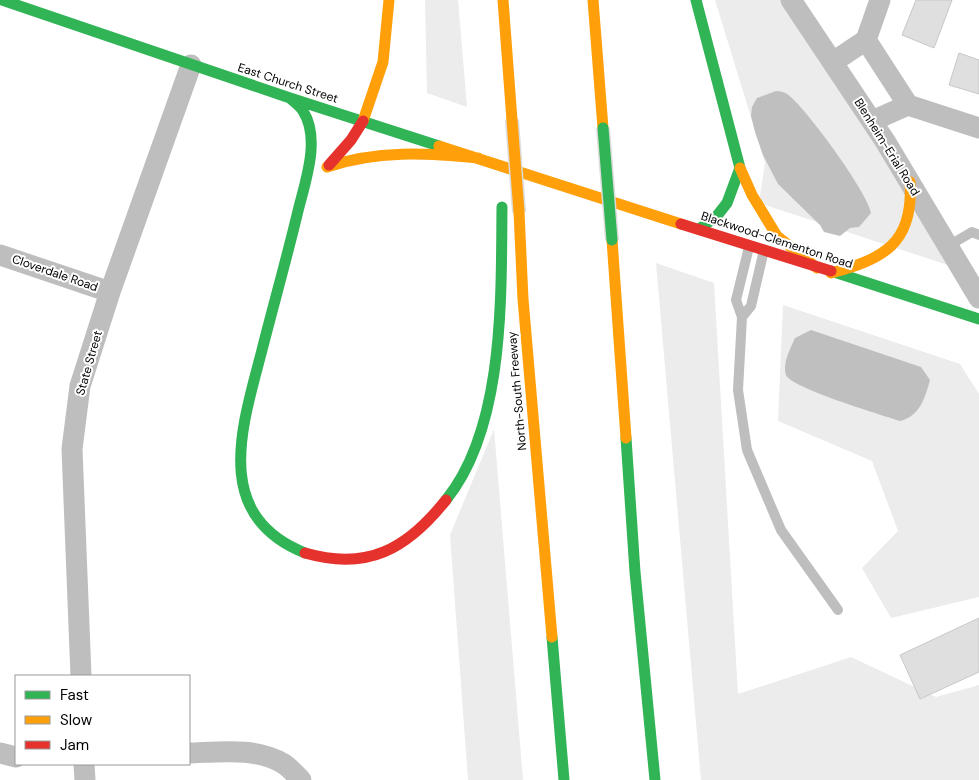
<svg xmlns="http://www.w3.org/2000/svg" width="979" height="780" font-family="'DM Sans',sans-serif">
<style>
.green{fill:#ececec}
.water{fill:#bfbfbf}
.building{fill:#dfdfdf;stroke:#c7c7c7}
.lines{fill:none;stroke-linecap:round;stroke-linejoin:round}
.lane{stroke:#bebebe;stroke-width:10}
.street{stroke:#bebebe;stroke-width:21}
.fast{stroke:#30b455;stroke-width:11}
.slow{stroke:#ff9f0a;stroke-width:11}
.jam{stroke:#e5322d;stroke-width:11}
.fast-bridge-casing{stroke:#dbdbdb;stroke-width:14;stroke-linecap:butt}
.slow-bridge-casing{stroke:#dbdbdb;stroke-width:14;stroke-linecap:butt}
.fast-bridge{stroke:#30b455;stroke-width:11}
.slow-bridge{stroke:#ff9f0a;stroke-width:11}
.labels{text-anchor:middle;stroke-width:4;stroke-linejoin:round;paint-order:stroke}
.street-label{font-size:12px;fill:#000;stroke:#fff}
</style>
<rect width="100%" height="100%" fill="#fff"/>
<path class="green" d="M 425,0 L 458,0 L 467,107 L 427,93 Z
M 715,0 L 788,0 L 963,270 L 759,203 L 765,163 Z
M 656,263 L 714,283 L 738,694 L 851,657 L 936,697 L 979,685 L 979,780 L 701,780 Z
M 783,305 L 960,364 L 979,394 L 979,597 L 891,618 L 862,568 L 898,531 L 872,461 L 778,421 Z
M 494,429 L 523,780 L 468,780 L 450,535 Z"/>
<path class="water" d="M 776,91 C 780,91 784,92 787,94 C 804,105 869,194 871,213 L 859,227 L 850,228 L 840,236 L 824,232 L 820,225 L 778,184 L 763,155 L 755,132 L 751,116 L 752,107 L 757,98 Z
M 811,330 L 921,367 L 930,380 C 925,398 920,416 900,421 C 882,415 791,388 786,375 C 782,364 791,347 795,338 Z"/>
<path class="building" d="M 916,0 L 952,0 L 934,48 L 902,35 Z
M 959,53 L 979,60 L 979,94 L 949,85 Z
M 979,618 L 979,672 L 920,699 L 900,655 Z"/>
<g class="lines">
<path class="lane" d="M 948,246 L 972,232 L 979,235
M 749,247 L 736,300 L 742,317 L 738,390 L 747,450 L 781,530 L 838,610
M 742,317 L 751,306 L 764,250"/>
<path class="street" d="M 791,0 L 885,141 L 979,298
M 880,0 L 866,40 L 908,105
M 833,62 L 866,40
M 872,121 L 908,105 L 979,128
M 0,255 L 110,292
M 81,676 L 72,449 L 80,386 L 110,292 L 191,65
M 0,753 L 16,757
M 189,753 C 220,752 256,747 284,764 C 290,768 296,775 301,780
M 84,764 L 85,780"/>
<path class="fast" d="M 2,0 L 290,98 L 439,146
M 696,0 L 740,168 L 727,203 L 716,217 L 699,229
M 290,98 C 294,102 300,106 303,111 C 321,139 305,182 298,211 C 287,257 274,303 262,350 C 243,424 210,515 305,553
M 831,271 L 979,319
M 626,438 L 635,572 L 655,780
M 446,500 C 505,427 501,297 502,207
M 552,637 L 564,780"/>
<path class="slow" d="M 503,0 L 512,120
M 593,0 L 603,128
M 363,121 L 383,62 L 389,0
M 439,146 L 681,224
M 327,167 C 377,150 426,153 478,158
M 740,168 L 752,195 L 777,236 L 817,268
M 519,212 L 523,299 L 552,637
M 612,240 L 626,438
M 831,273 C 883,259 914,244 910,182"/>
<path class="jam" d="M 329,165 L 351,140 L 363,121
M 681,224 L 831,271
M 305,553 C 368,571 407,549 446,500"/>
<defs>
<path id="fast-bridge" d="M 603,128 L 612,240"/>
<path id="slow-bridge" d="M 512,120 L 519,212"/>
</defs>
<use href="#fast-bridge" class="fast-bridge-casing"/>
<use href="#slow-bridge" class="slow-bridge-casing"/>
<use href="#fast-bridge" class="fast-bridge"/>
<use href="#slow-bridge" class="slow-bridge"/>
</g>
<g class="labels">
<g class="street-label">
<text transform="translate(288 83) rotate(18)" y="4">East Church Street</text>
<text transform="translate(887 147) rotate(58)" y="4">Blenheim-Erial Road</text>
<text transform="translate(777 240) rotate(18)" y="4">Blackwood-Clementon Road</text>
<text transform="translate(55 273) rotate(19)" y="4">Cloverdale Road</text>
<text transform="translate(89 363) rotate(-74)" y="4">State Street</text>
<text transform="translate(517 391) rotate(-95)" y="4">North-South Freeway</text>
</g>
</g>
<rect x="15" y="675" width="175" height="90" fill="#ffffff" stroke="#999999"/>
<rect x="25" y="691" width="25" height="8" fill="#30b455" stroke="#999999"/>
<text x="60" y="700" font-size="15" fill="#000000">Fast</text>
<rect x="25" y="716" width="25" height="8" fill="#ff9f0a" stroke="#999999"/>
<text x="60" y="725" font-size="15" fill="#000000">Slow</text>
<rect x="25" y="741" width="25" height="8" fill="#e5322d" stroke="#999999"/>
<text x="60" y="750" font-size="15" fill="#000000">Jam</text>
</svg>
